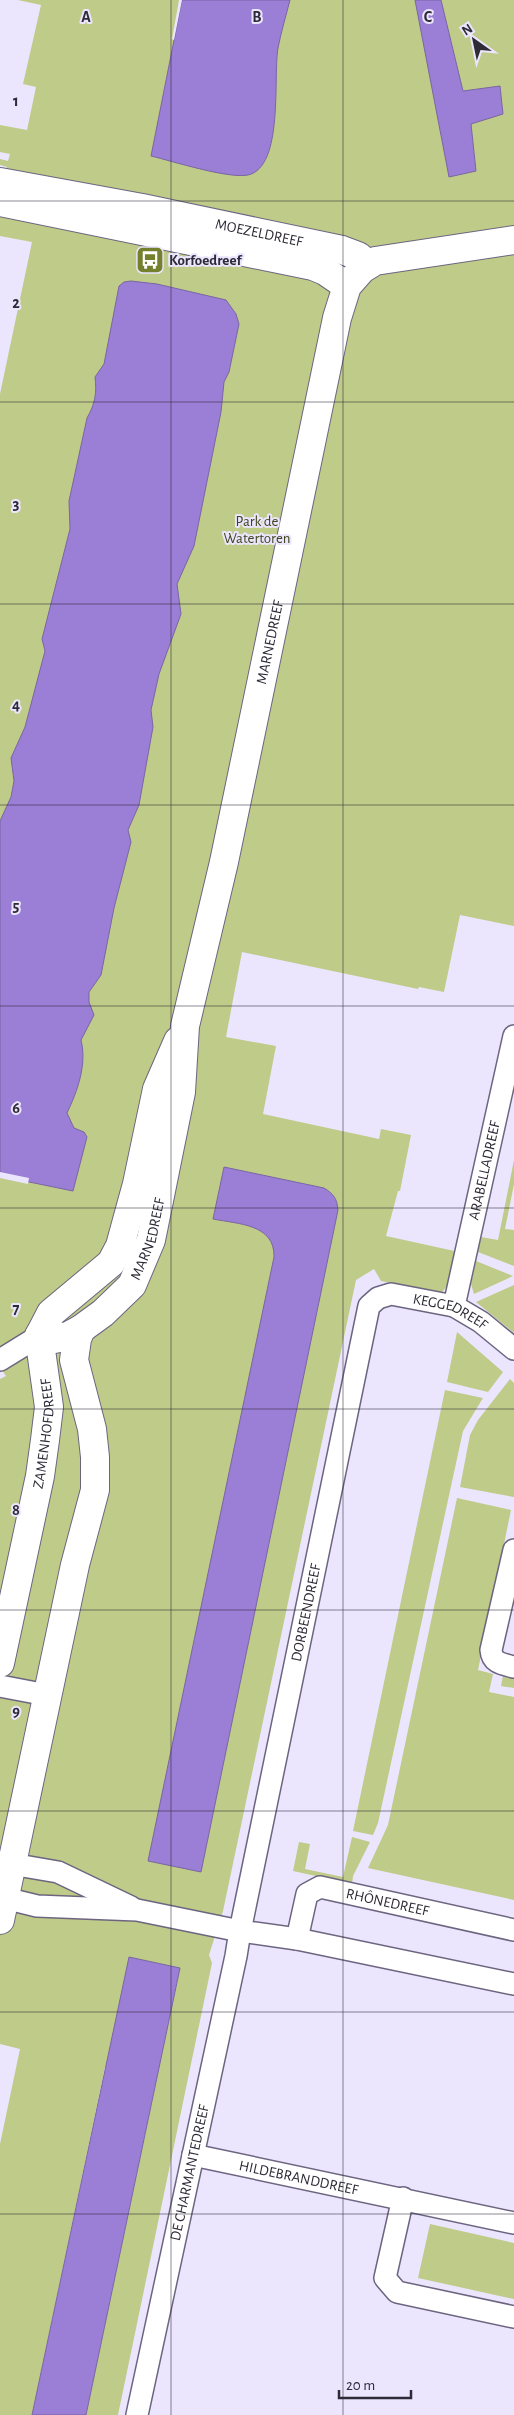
<svg xmlns="http://www.w3.org/2000/svg" width="514" height="2415" font-family="'Alegreya Sans',sans-serif">
<style>
.green{fill:#bfcb88}
.water{fill:#9b7ed5;stroke:#7a65a5}
.pier{fill:#ece5fe}
.lines{fill:none;stroke-linecap:round;stroke-linejoin:round}
.street-casing{stroke:#6d6580;stroke-width:24}
.secondary-casing{stroke:#6d6580;stroke-width:30}
.street{stroke:#fff;stroke-width:21}
.secondary{stroke:#fff;stroke-width:28}
.grid{fill:none;stroke:#2e2a36;stroke-width:1;stroke-opacity:0.55}
.labels{text-anchor:middle;stroke-width:4;stroke-linejoin:round;paint-order:stroke}
.street-label{font-size:15px;fill:#2e2a36;stroke:#ece5fe}
.poi-label{font-size:15px;font-weight:bold;fill:#2e2a36;stroke:#ece5fe;text-anchor:start}
.park-label{font-size:15px;fill:#3f451b;stroke:#ece5fe}
.grid-label{font-size:16px;text-anchor:middle;font-weight:bold;fill:#2e2a36;stroke:#ece5fe;stroke-width:4;stroke-linejoin:round;paint-order:stroke}
</style>
<rect width="100%" height="100%" fill="#ece5fe"/>
<path class="green" d="M 18,0 L 514,0 L 514,926 L 460,915 L 444,992 L 419,987 L 418,989 L 242,952 L 226,1037 L 276,1046 L 263,1114 L 379,1139 L 381,1129 L 411,1135 L 400,1191 L 398,1191 L 386,1236 L 459,1252 L 454,1279 L 441,1293 L 381,1281 L 374,1269 L 356,1280 L 223,1911 L 209,1955 L 212,1963 L 118,2415 L 86,2415 L 157,2078 L 105,2067 L 32,2415 L 0,2415 L 0,2144 L 20,2049 L 0,2044 L 0,1379 L 6,1376 L 0,1367 L 0,394 L 32,242 L 0,236 L 0,188 L 7,167 L 0,165 L 0,159 L 8,161 L 10,154 L 0,152 L 0,125 L 27,130 L 36,87 L 23,84 L 41,5 Z
M 514,1160 L 514,1184 L 505,1229 L 514,1230 L 514,1266 L 478,1252 L 481,1237 L 498,1240 Z
M 476,1261 L 513,1276 L 474,1294 L 471,1284 Z
M 514,1285 L 514,1333 L 476,1302 Z
M 457,1332 L 503,1372 L 488,1392 L 447,1382 Z
M 510,1379 L 514,1383 L 514,1497 L 460,1487 L 470,1435 L 478,1420 Z
M 445,1390 L 483,1398 L 463,1431 L 378,1823 L 373,1835 L 353,1831 Z
M 457,1498 L 511,1510 L 478,1670 L 493,1674 L 489,1692 L 514,1697 L 514,1900 L 368,1868 L 388,1825 Z
M 503,1676 L 514,1678 L 514,1688 L 501,1686 Z
M 352,1837 L 370,1842 L 353,1876 L 352,1884 L 293,1871 L 299,1842 L 310,1844 L 305,1869 L 343,1877 Z
M 430,2224 L 514,2243 L 514,2299 L 418,2278 Z"/>
<path class="water" d="M 182,0 L 290,0 C 286,16 281,32 278,48 C 273,77 284,167 248,175 C 228,179 172,161 151,156 Z
M 415,0 L 441,0 L 463,91 L 500,86 L 503,114 L 471,124 L 476,171 L 449,177 Z
M 131,281 L 157,284 L 226,300 L 236,314 L 239,324 L 229,372 L 224,382 L 221,412 L 194,546 L 177,584 L 181,614 L 159,674 L 151,710 L 153,727 L 139,805 L 128,830 L 131,842 L 114,908 L 101,975 L 89,992 L 89,1002 L 94,1015 L 81,1040 C 87,1064 78,1090 67,1113 L 74,1128 L 84,1132 L 87,1137 L 73,1191 L 0,1176 L 0,821 L 11,797 L 14,781 L 11,758 L 25,727 L 45,651 L 42,639 L 70,529 L 69,501 L 87,418 C 95,404 97,393 95,377 L 104,364 L 119,286 L 124,282 Z
M 224,1167 L 324,1188 C 334,1194 337,1199 338,1210 L 201,1872 L 148,1861 L 274,1257 C 275,1224 238,1224 213,1219 Z
M 129,1957 L 180,1968 L 86,2415 L 32,2415 Z"/>
<path class="pier" d="M 179,0 L 182,0 L 174,40 L 172,39 Z
M 0,1172 L 29,1178 L 28,1184 L 0,1178 Z"/>
<g class="lines">
<defs>
<g id="street">
<path id="s1" d="M 454,1306 L 514,1036"/>
<path d="M 0,1360 L 39,1336"/>
<path d="M 514,1550 L 491,1650 C 492,1663 502,1664 514,1667"/>
<path d="M 0,1686 L 47,1695"/>
<path d="M 0,1862 L 58,1872 L 131,1907"/>
<path d="M 0,1897 L 37,1906 L 137,1910 L 240,1931 L 297,1939 L 514,1984"/>
<path id="s2" d="M 297,1939 L 307,1894 L 320,1887 L 514,1930"/>
<path id="s3" d="M 193,2155 L 514,2223"/>
<path d="M 403,2198 L 385,2278 L 397,2292 L 514,2317"/>
<path id="s4" d="M 137,2415 L 236,1956 L 240,1931 L 369,1306 L 378,1298 L 391,1294 L 454,1306 L 481,1322 L 514,1349"/>
</g>
<g id="secondary">
<path id="s5" d="M 0,182 L 142,208 L 342,250 L 358,256 L 368,265"/>
<path d="M 0,202 L 313,266 L 325,271 L 347,286"/>
<path id="s6" d="M 39,1336 L 54,1339 L 68,1336 L 81,1329 L 103,1313 L 132,1285 L 151,1240 L 181,1092 L 185,1026 L 224,862 L 337,318 L 347,286 L 362,269 L 375,261 L 514,240"/>
<path d="M 39,1336 L 51,1313 L 111,1263 L 120,1246 L 137,1184 L 157,1089 L 178,1041"/>
<path id="s7" d="M 0,1663 L 40,1476 L 45,1440 L 49,1407 L 39,1336"/>
<path d="M 0,1920 L 75,1565 L 95,1490 L 95,1457 L 92,1429 L 74,1360 L 77,1339 L 81,1329"/>
</g>
</defs>
<use href="#street" class="street-casing"/>
<use href="#secondary" class="secondary-casing"/>
<use href="#street" class="street"/>
<use href="#secondary" class="secondary"/>
</g>
<path class="grid" d="M 171,0 L 171,2415M 343,0 L 343,2415M 0,201 L 514,201M 0,402 L 514,402M 0,604 L 514,604M 0,805 L 514,805M 0,1006 L 514,1006M 0,1208 L 514,1208M 0,1409 L 514,1409M 0,1610 L 514,1610M 0,1811 L 514,1811M 0,2012 L 514,2012M 0,2214 L 514,2214"/>
<defs>
<symbol id="bus-square" viewBox="-11 -11 22 22"><rect x="-9" y="-9" width="18" height="18" rx="4" fill="#74802d" stroke="#ece5fe"/><path d="M-5-6H5V4H4V6H2V4H-2V6H-4V4H-5ZM-3.5-4V0h7V-4ZM-3.5 1.2v1.5H-2V1.2ZM2 1.2v1.5H3.5V1.2Z" fill="#fff"/></symbol>
</defs>
<g fill-rule="evenodd">
<use href="#bus-square" x="134" y="244" width="32" height="32"/>
</g>
<g class="labels">
<g class="street-label">
<text dy="5" stroke="none"><textPath href="#s5" startOffset="264">MOEZELDREEF</textPath></text>
<text dy="5" stroke="none"><textPath href="#s6" startOffset="771">MARNEDREEF</textPath></text>
<text dy="5" stroke="none"><textPath href="#s1" startOffset="139">ARABELLADREEF</textPath></text>
<text dy="5" stroke="none"><textPath href="#s6" startOffset="161">MARNEDREEF</textPath></text>
<text dy="5" stroke="none"><textPath href="#s4" startOffset="1221">KEGGEDREEF</textPath></text>
<text dy="5" stroke="none"><textPath href="#s7" startOffset="234">ZAMENHOFDREEF</textPath></text>
<text dy="5" stroke="none"><textPath href="#s4" startOffset="820">DORBEENDREEF</textPath></text>
<text dy="5" stroke="none"><textPath href="#s2" startOffset="130">RHÔNEDREEF</textPath></text>
<text dy="5" stroke="none"><textPath href="#s4" startOffset="248">DE CHARMANTEDREEF</textPath></text>
<text dy="5" stroke="none"><textPath href="#s3" startOffset="108">HILDEBRANDDREEF</textPath></text>
</g>
<g class="poi-label">
<text x="169" y="265">Korfoedreef</text>
</g>
<g class="park-label">
<text x="257" y="526">Park de<tspan x="257" dy="17">Watertoren</tspan></text>
</g>
</g>
<g class="grid-label">
<text x="86" y="22">A</text>
<text x="257" y="22">B</text>
<text x="428" y="22">C</text>
<text x="16" y="106">1</text>
<text x="16" y="308">2</text>
<text x="16" y="509">3</text>
<text x="16" y="710">4</text>
<text x="16" y="911">5</text>
<text x="16" y="1113">6</text>
<text x="16" y="1314">7</text>
<text x="16" y="1515">8</text>
<text x="16" y="1716">9</text>
</g>
<g transform="translate(474 40) rotate(327)" stroke="#ece5fe" stroke-width="4" paint-order="stroke">
<path d="M0-4L9 19L0 12L-9 19Z" fill="#2e2a36"/>
<text y="-8" font-size="14" font-weight="bold" text-anchor="middle" fill="#2e2a36">N</text>
</g>
<path d="M339 2390v8h72v-8" fill="none" stroke="#2e2a36" stroke-width="2.5"/>
<text x="346" y="2390" font-size="15" fill="#2e2a36" stroke="#ece5fe" stroke-width="4" paint-order="stroke">20 m</text>
</svg>
